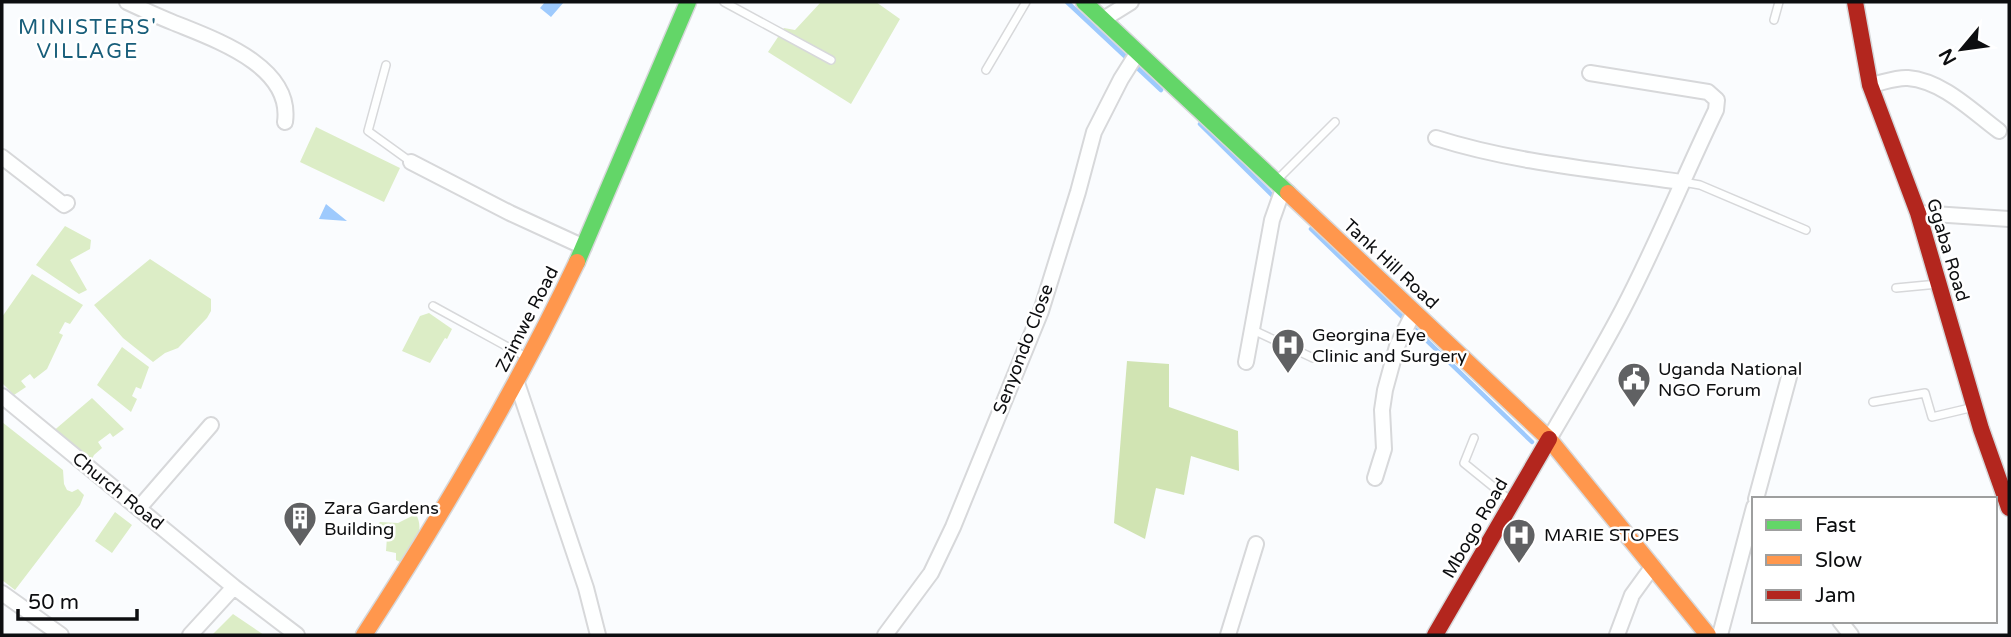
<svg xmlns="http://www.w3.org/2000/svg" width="2011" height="637" font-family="'Varela Round',sans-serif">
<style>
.green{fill:#dcedc6}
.forest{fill:#d1e4b3}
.water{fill:#9ecafd}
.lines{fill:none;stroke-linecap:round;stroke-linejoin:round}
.stream{stroke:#9ecafd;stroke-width:4.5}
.lane-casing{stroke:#d7d8da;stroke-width:10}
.street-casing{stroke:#d7d8da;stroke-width:18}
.fast-casing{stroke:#d7d8da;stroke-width:19}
.slow-casing{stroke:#d7d8da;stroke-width:19}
.jam-casing{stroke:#d7d8da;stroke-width:19}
.lane{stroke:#feffff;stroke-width:7}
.street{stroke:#feffff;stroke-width:14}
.fast{stroke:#63d668;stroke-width:16}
.slow{stroke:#ff974d;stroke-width:16}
.jam{stroke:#b3261e;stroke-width:16}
.labels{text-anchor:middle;stroke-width:5;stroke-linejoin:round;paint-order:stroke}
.street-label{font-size:18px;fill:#0d0e10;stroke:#fff}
.poi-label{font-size:18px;fill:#0d0e10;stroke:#fff;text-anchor:start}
.quarter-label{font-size:21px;letter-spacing:2px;fill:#185e7a;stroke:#fff}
</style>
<rect width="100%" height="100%" fill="#fafcfe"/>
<path class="green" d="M 821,2 L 876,2 L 900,19 L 851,104 L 768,52 L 784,28 L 795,30 Z
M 316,127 L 400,168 L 384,202 L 300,162 Z
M 65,226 L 91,240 L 90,249 L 70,260 L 87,290 L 79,294 L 36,265 Z
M 150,259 L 211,299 L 211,311 L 207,318 L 178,348 L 165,353 L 153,362 L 123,338 L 94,305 Z
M 32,274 L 83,305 L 70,324 L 65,322 L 59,333 L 63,335 L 47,369 L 34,379 L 30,374 L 21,381 L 26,387 L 14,395 L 2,383 L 2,317 Z
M 429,313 L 452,329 L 447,339 L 445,338 L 430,363 L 402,351 L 420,316 Z
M 122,347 L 149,367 L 141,389 L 136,387 L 132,396 L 137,399 L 131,412 L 97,385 Z
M 92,398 L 124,429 L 113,437 L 110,433 L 98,442 L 102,448 L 94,455 L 90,463 L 51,433 Z
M 2,422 L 63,470 L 64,484 L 67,490 L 72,492 L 78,489 L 84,495 L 80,505 L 15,590 L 2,580 Z
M 115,512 L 132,525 L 112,553 L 95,541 Z
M 416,514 C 426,533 412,548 402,563 L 396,560 L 396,553 L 386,551 L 387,537 L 373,530 L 380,522 L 398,523 Z
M 233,614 L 264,635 L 212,635 Z"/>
<path class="forest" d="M 1127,361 L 1169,364 L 1169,407 L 1238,431 L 1239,471 L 1191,456 L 1184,495 L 1156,488 L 1145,539 L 1114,523 Z"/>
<path class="water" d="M 545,2 L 564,2 L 551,17 L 540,8 Z
M 326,204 L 347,221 L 319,219 Z"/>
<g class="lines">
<path class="stream" d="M 1067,2 L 1161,90
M 1200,124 L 1274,197
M 1311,229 L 1532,442"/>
<defs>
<path id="lane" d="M 724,2 L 831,60
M 1774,20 L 1779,2
M 386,65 L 368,131 L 411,162
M 986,70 L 1026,2
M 1276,181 L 1335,122
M 1683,182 L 1700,185 L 1806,230
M 1896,288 L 1938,284
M 433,306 L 528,358
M 1253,330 L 1313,358
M 1873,402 L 1925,393 L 1932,417 L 1974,407
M 1474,438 L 1464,463 L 1512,502"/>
<path id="street" d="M 127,2 C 142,9 157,16 172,22 C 213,39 293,65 285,122
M 1102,20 L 1131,2
M 1870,85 C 1882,83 1896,77 1908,78 C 1943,81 1972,111 1999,131
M 1436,138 C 1515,163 1599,170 1681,182
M 2,157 L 64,205 L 67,203
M 411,162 L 510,213 L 584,247
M 1918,213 L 2009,219
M 1246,362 L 1272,220 L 1283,189
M 517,383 L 586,588 L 598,635
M 2,396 L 234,587 L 297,635
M 1549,439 C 1574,396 1600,353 1623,309 C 1657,244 1684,176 1716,110 L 1717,100 L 1708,92 L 1590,73
M 1375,478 L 1384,449 L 1382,410 L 1385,390 L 1397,346 L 1414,312
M 1756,499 L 1789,377
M 139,508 L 211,425
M 2,593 L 61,635
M 1840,621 L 1851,635
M 190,635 L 234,587
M 885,635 L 931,573 L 953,527 L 1041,311 L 1078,192 L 1094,132 L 1121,79 L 1138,52
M 1228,635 L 1256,544
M 1617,635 L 1632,595 L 1653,566
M 1720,635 L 1754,507"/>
<path id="fast" d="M 1084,2 L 1288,193
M 577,262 L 688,2"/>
<path id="slow" d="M 1288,193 L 1549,439 L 1708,635
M 364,635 C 442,515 515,392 577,262"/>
<path id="jam" d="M 1855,2 L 1870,85 L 1918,213 L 1981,429 L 2009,508
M 1435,635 L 1549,439"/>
</defs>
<use href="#lane" class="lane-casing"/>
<use href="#street" class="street-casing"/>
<use href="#fast" class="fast-casing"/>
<use href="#slow" class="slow-casing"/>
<use href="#jam" class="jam-casing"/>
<use href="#lane" class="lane"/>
<use href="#street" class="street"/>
<use href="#fast" class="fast"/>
<use href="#slow" class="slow"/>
<use href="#jam" class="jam"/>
</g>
<defs>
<symbol id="hospital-pin" viewBox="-11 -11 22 30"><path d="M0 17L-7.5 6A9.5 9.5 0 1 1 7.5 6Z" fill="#606163" stroke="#fff"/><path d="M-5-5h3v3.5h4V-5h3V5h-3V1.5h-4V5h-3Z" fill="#fff"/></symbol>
<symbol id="civic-pin" viewBox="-11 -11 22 30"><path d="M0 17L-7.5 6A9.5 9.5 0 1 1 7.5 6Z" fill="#606163" stroke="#fff"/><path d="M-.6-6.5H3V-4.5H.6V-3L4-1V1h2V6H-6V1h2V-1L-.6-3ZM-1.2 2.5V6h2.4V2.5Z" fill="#fff"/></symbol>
<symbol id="building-pin" viewBox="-11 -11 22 30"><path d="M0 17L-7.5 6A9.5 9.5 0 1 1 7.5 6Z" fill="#606163" stroke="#fff"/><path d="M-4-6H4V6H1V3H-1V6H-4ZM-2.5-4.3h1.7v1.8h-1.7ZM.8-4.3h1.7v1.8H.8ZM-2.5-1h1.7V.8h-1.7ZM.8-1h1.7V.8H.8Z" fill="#fff"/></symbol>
</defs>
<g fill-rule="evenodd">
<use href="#hospital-pin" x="1269" y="326" width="38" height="52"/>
<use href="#civic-pin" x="1615" y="360" width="38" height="52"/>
<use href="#building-pin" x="281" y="499" width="38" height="52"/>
<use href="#hospital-pin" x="1500" y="516" width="38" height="52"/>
</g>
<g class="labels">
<g class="street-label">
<text transform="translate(1948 250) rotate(73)" y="6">Ggaba Road</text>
<text transform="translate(1391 264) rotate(43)" y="6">Tank Hill Road</text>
<text transform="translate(527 319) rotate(-63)" y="6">Zzimwe Road</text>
<text transform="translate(1023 349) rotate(-69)" y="6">Senyondo Close</text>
<text transform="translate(118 491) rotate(39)" y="6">Church Road</text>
<text transform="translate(1475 528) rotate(-60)" y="6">Mbogo Road</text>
</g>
<g class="poi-label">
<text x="1312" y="341">Georgina Eye<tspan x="1312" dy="21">Clinic and Surgery</tspan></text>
<text x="1658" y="375">Uganda National<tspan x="1658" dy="21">NGO Forum</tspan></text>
<text x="324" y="514">Zara Gardens<tspan x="324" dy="21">Building</tspan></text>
<text x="1544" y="541">MARIE STOPES</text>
</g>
<g class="quarter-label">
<text x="88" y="34">MINISTERS'<tspan x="88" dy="24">VILLAGE</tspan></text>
</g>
</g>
<rect width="2011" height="637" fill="none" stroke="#0d0e10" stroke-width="7"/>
<rect x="1752" y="497" width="245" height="126" fill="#ffffff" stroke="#9e9f9f" stroke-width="2"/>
<rect x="1766" y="520" width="35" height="10" fill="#63d668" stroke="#9e9f9f" stroke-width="2"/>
<text x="1815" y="532" font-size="21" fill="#0d0e10">Fast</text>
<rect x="1766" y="555" width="35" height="10" fill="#ff974d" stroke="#9e9f9f" stroke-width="2"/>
<text x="1815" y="567" font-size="21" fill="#0d0e10">Slow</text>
<rect x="1766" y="590" width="35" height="10" fill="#b3261e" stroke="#9e9f9f" stroke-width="2"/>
<text x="1815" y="602" font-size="21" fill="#0d0e10">Jam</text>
<g transform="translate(1962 49) rotate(241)" stroke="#ffffff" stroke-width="5" paint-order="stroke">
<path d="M0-5L12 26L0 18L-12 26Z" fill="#0d0e10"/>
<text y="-10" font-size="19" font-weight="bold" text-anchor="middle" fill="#0d0e10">N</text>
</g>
<path d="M18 609v10h119v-10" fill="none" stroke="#0d0e10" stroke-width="3.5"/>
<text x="28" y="609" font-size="21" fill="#0d0e10" stroke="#ffffff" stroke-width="5" paint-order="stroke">50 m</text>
</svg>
